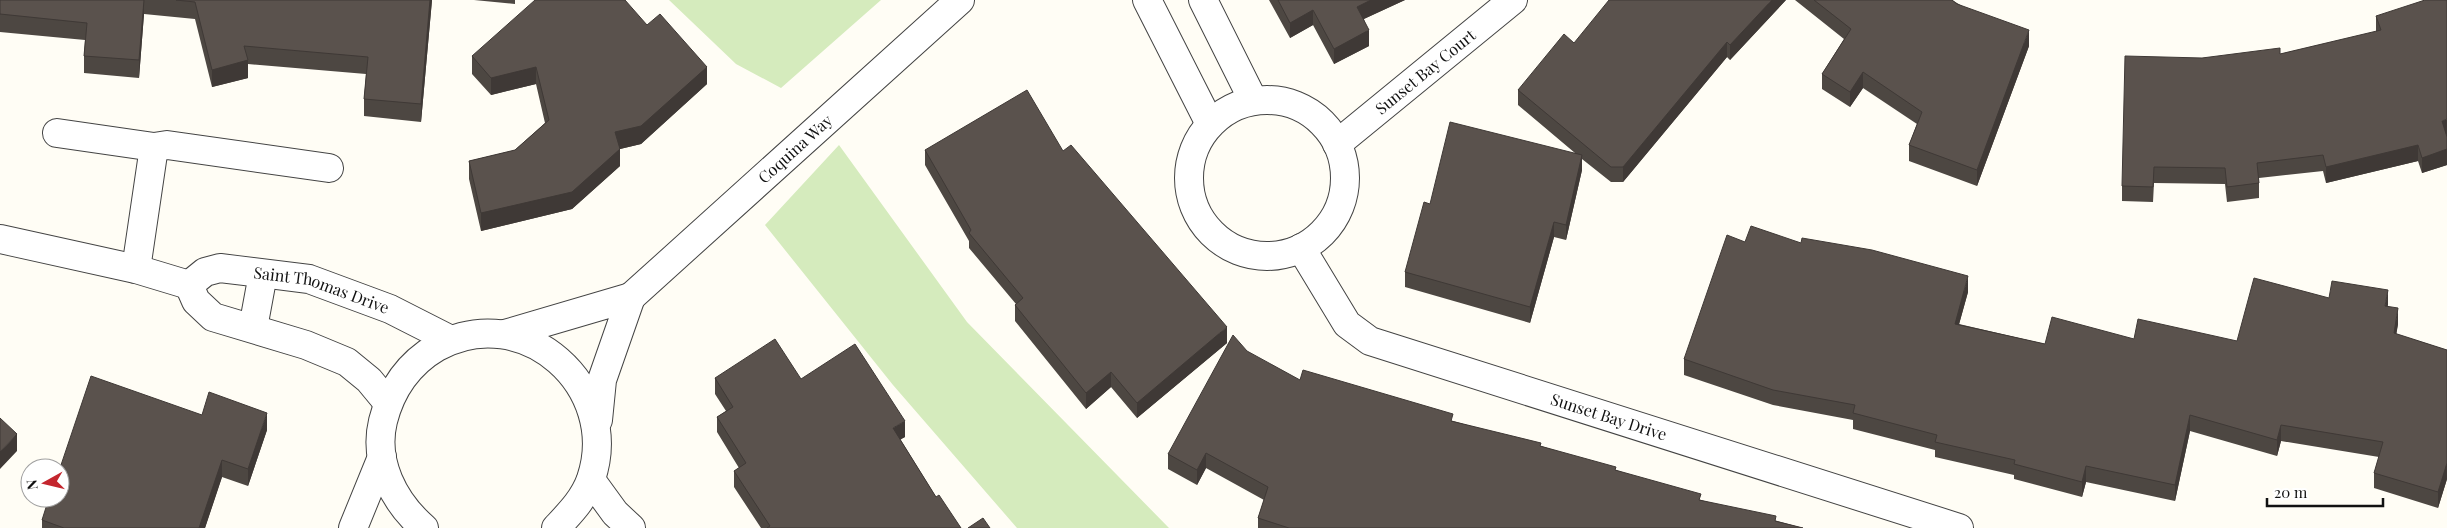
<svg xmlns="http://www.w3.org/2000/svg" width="2447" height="528" font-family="'Playfair Display',serif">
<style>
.green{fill:#d5ebbd}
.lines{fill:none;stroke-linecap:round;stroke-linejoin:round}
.minor-casing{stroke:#444;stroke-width:30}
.minor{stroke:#fff;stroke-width:28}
.wall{fill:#4d4742}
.shaded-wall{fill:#3f3936}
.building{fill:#5a524d;stroke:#3f3936}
.labels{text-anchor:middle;stroke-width:5;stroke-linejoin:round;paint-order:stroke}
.street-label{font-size:16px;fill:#111;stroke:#fff}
</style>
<rect width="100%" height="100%" fill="#fffdf5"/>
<path class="green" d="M 669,0 L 881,0 L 781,88 L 736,64 Z
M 839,145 L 967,322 L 1169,528 L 1017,528 L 893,385 L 765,225 Z"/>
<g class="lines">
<defs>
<g id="minor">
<path d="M 1147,0 L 1210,124"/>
<path d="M 1203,0 L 1253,100"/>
<circle cx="1267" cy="178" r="78"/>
<path d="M 57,133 L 154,147 L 167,145 L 329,168"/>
<path id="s1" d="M 1337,144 L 1513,0"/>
<path d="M 0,239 L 136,269 L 189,285"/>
<path id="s2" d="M 1301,248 L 1347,324 L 1370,341 L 1959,528"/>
<path d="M 136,269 L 154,147"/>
<path id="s3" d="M 631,297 L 960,0"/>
<path d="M 253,328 L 263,274"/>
<path d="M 505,334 L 631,297 L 602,380 L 598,420"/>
<path id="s4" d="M 388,403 L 369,380 L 347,362 L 306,345 L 213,317 L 196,301 L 189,285 L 205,272 L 220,268 L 309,279 L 390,309 L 451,340"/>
<path d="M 591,480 L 615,513 L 631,528"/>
<path d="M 353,528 L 382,457"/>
<path d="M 424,528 C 394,502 373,462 383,421 C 391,389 408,364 437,347 C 524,299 622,387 591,479 C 584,499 570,513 556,528"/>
</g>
</defs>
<use href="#minor" class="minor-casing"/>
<use href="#minor" class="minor"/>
</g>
<path class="wall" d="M 0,0 L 432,0 L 421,122 L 364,116 L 364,99 L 366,74 L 248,64 L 248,78 L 212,87 L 195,19 L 144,14 L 139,78 L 84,73 L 84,56 L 85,40 L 0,32 Z
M 474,0 L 515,0 L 515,4 Z
M 1269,0 L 1405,0 L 1364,19 L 1369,46 L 1334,64 L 1313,25 L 1290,38 Z
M 1786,0 L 1730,60 L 1727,57 L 1623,182 L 1611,182 L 1582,159 L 1582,170 L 1566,240 L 1554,237 L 1530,323 L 1405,287 L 1405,272 L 1430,204 L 1575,153 L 1518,105 L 1518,90 L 1574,43 Z
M 1795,0 L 1952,0 L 2029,46 L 1977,186 L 1909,161 L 1909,145 L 1917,124 L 1863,88 L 1850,107 L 1822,89 L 1822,74 L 1844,39 Z
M 2376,16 L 2447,135 L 2447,165 L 2422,173 L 2418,161 L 2326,183 L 2323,171 L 2259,178 L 2259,198 L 2227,202 L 2225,184 L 2154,183 L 2153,202 L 2122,201 L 2122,186 L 2202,58 L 2280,54 L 2376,32 Z
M 647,25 L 707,84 L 641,144 L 620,149 L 620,166 L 572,209 L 481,231 L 469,179 L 469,161 L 515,150 L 545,123 L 536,84 L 491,95 L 472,74 L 472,56 Z
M 925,150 L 1063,151 L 1227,343 L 1137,418 L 1111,387 L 1086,409 L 1015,321 L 1015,305 L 1016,304 L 969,248 L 969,241 L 925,165 Z
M 1745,242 L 1801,243 L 1968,292 L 1959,324 L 2045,344 L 2134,339 L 2237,341 L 2329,298 L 2388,306 L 2398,324 L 2396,334 L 2447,350 L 2447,479 L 2438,508 L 2374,488 L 2374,473 L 2379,457 L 2281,441 L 2277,456 L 2190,431 L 2175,501 L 2086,482 L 2082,497 L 2014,479 L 2014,475 L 1935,457 L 1935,450 L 1853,429 L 1853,420 L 1773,405 L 1684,375 L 1684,359 Z
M 715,378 L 801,379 L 905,437 L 900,439 L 936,497 L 961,528 L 761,528 L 734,487 L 734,471 L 739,468 L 717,432 L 717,417 L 726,411 L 715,394 Z
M 1300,380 L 1453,421 L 1541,446 L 1616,470 L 1701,500 L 1803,528 L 1258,528 L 1258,518 L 1264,500 L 1206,468 L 1197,485 L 1168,469 L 1168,454 Z
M 202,415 L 267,430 L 248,486 L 222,477 L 205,528 L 42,528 L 42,520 Z"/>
<path class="shaded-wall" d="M 144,0 L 144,14 L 139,78 L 139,60 Z
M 430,0 L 432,0 L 421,122 L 421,104 Z
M 1371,0 L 1405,0 L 1357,22 L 1357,7 Z
M 1772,0 L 1786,0 L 1730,60 L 1730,45 Z
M 1313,10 L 1313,25 L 1290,38 L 1290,23 Z
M 1369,30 L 1369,46 L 1334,64 L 1334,49 Z
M 2029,30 L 2029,46 L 1977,186 L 1977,170 Z
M 1727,42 L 1727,57 L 1623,182 L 1623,167 Z
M 248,60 L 248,78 L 212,87 L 212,70 Z
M 536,67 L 536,84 L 491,95 L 491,78 Z
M 707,67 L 707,84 L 641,144 L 620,149 L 620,166 L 572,209 L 481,231 L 481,213 L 615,132 Z
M 1863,72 L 1863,88 L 1850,107 L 1850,92 Z
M 2447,119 L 2447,135 L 2442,136 L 2442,121 Z
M 2418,145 L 2418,161 L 2326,183 L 2326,167 Z
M 2447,149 L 2447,165 L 2422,173 L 2422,158 Z
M 1582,155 L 1582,170 L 1566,240 L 1566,225 Z
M 1554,222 L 1554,237 L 1530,323 L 1530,307 Z
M 1968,276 L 1968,292 L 1955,339 L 1955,324 Z
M 2388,290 L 2388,305 L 2385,321 L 2385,306 Z
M 2398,308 L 2398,324 L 2394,349 L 2394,333 Z
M 1227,327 L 1227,343 L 1137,418 L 1137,403 Z
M 1111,372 L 1111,387 L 1086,409 L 1086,393 Z
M 267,413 L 267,430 L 248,486 L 248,469 Z
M 2190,415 L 2190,431 L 2175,501 L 2175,485 Z
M 905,421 L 905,437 L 893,444 L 893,428 Z
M 2281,425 L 2281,441 L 2277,456 L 2277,440 Z
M 17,434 L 17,451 L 0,469 L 0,452 Z
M 1206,453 L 1206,468 L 1197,485 L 1197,470 Z
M 222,460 L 222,477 L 205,528 L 199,528 Z
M 2447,463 L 2447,479 L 2438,508 L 2438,492 Z
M 2086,466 L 2086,482 L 2082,497 L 2082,482 Z"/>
<path class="building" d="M 0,0 L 144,0 L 139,60 L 84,56 L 87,23 L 0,14 Z
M 176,0 L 430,0 L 421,104 L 364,99 L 368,57 L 244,46 L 248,60 L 212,70 L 195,2 Z
M 535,0 L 625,0 L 647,25 L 660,14 L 707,67 L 641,126 L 615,132 L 620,149 L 572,192 L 481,213 L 469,161 L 515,150 L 549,120 L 536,67 L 491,78 L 472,56 Z
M 1278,0 L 1371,0 L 1357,7 L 1369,30 L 1334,49 L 1313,10 L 1290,23 Z
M 1609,0 L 1772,0 L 1730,45 L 1727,42 L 1623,167 L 1611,167 L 1518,90 L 1564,34 L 1574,43 Z
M 1814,0 L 1952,0 L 1957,4 L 2029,30 L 1977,170 L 1909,145 L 1922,112 L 1863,72 L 1850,92 L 1822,74 L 1851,29 Z
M 2425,0 L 2447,0 L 2447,119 L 2442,121 L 2447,137 L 2447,149 L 2422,158 L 2418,145 L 2326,167 L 2323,155 L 2257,163 L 2259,183 L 2227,187 L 2225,168 L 2154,167 L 2153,187 L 2122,186 L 2125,56 L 2202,58 L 2280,48 L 2280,54 L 2381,30 L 2376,16 Z
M 1027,90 L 1063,151 L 1071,145 L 1227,327 L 1137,403 L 1111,372 L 1086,393 L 1015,305 L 1023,298 L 969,233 L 971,230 L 925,150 Z
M 1450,122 L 1582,155 L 1566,225 L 1554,222 L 1530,307 L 1405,272 L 1424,202 L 1430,204 Z
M 1751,226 L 1801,243 L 1802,238 L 1872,250 L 1968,276 L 1955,324 L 2045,344 L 2052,317 L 2134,339 L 2138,319 L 2237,341 L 2254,278 L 2329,298 L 2332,281 L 2388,290 L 2385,306 L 2398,308 L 2394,333 L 2447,350 L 2447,463 L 2438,492 L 2374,473 L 2383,442 L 2281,425 L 2277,440 L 2190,415 L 2175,485 L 2086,466 L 2082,482 L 2014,464 L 2015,460 L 1935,442 L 1937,435 L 1853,413 L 1855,405 L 1773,390 L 1684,359 L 1727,235 L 1745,242 Z
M 1233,335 L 1247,351 L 1300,380 L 1303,370 L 1453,414 L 1451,421 L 1541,443 L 1540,446 L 1616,467 L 1615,470 L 1701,494 L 1699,500 L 1776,516 L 1775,521 L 1803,528 L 1289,528 L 1258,518 L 1268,487 L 1206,453 L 1197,470 L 1168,454 Z
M 775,339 L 801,379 L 855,344 L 905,421 L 893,428 L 936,497 L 939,495 L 961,528 L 767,528 L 770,526 L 734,471 L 746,463 L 717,417 L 733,407 L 715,378 Z
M 91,376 L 202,415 L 209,392 L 267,413 L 248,469 L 222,460 L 199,528 L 64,528 L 42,520 L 49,498 L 60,498 L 60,468 Z
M 0,418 L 17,434 L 0,452 Z
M 983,518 L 990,528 L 968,528 Z"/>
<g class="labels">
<g class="street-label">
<text dy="6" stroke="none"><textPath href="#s1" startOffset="114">Sunset Bay Court</textPath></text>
<text dy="6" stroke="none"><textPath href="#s3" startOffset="221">Coquina Way</textPath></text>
<text dy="6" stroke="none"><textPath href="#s4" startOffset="381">Saint Thomas Drive</textPath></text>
<text dy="6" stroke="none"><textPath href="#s2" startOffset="368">Sunset Bay Drive</textPath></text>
</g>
</g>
<g transform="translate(45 483) rotate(262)"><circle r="24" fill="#ffffff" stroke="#a0a0a0"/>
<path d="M0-4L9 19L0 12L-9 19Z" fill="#c4262e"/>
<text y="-8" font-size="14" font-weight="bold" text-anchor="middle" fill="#111111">N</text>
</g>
<path d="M2267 498v8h116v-8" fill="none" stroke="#111111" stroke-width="2.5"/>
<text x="2274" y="498" font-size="15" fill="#111111" stroke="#ffffff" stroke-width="4" paint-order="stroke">20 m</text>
</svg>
